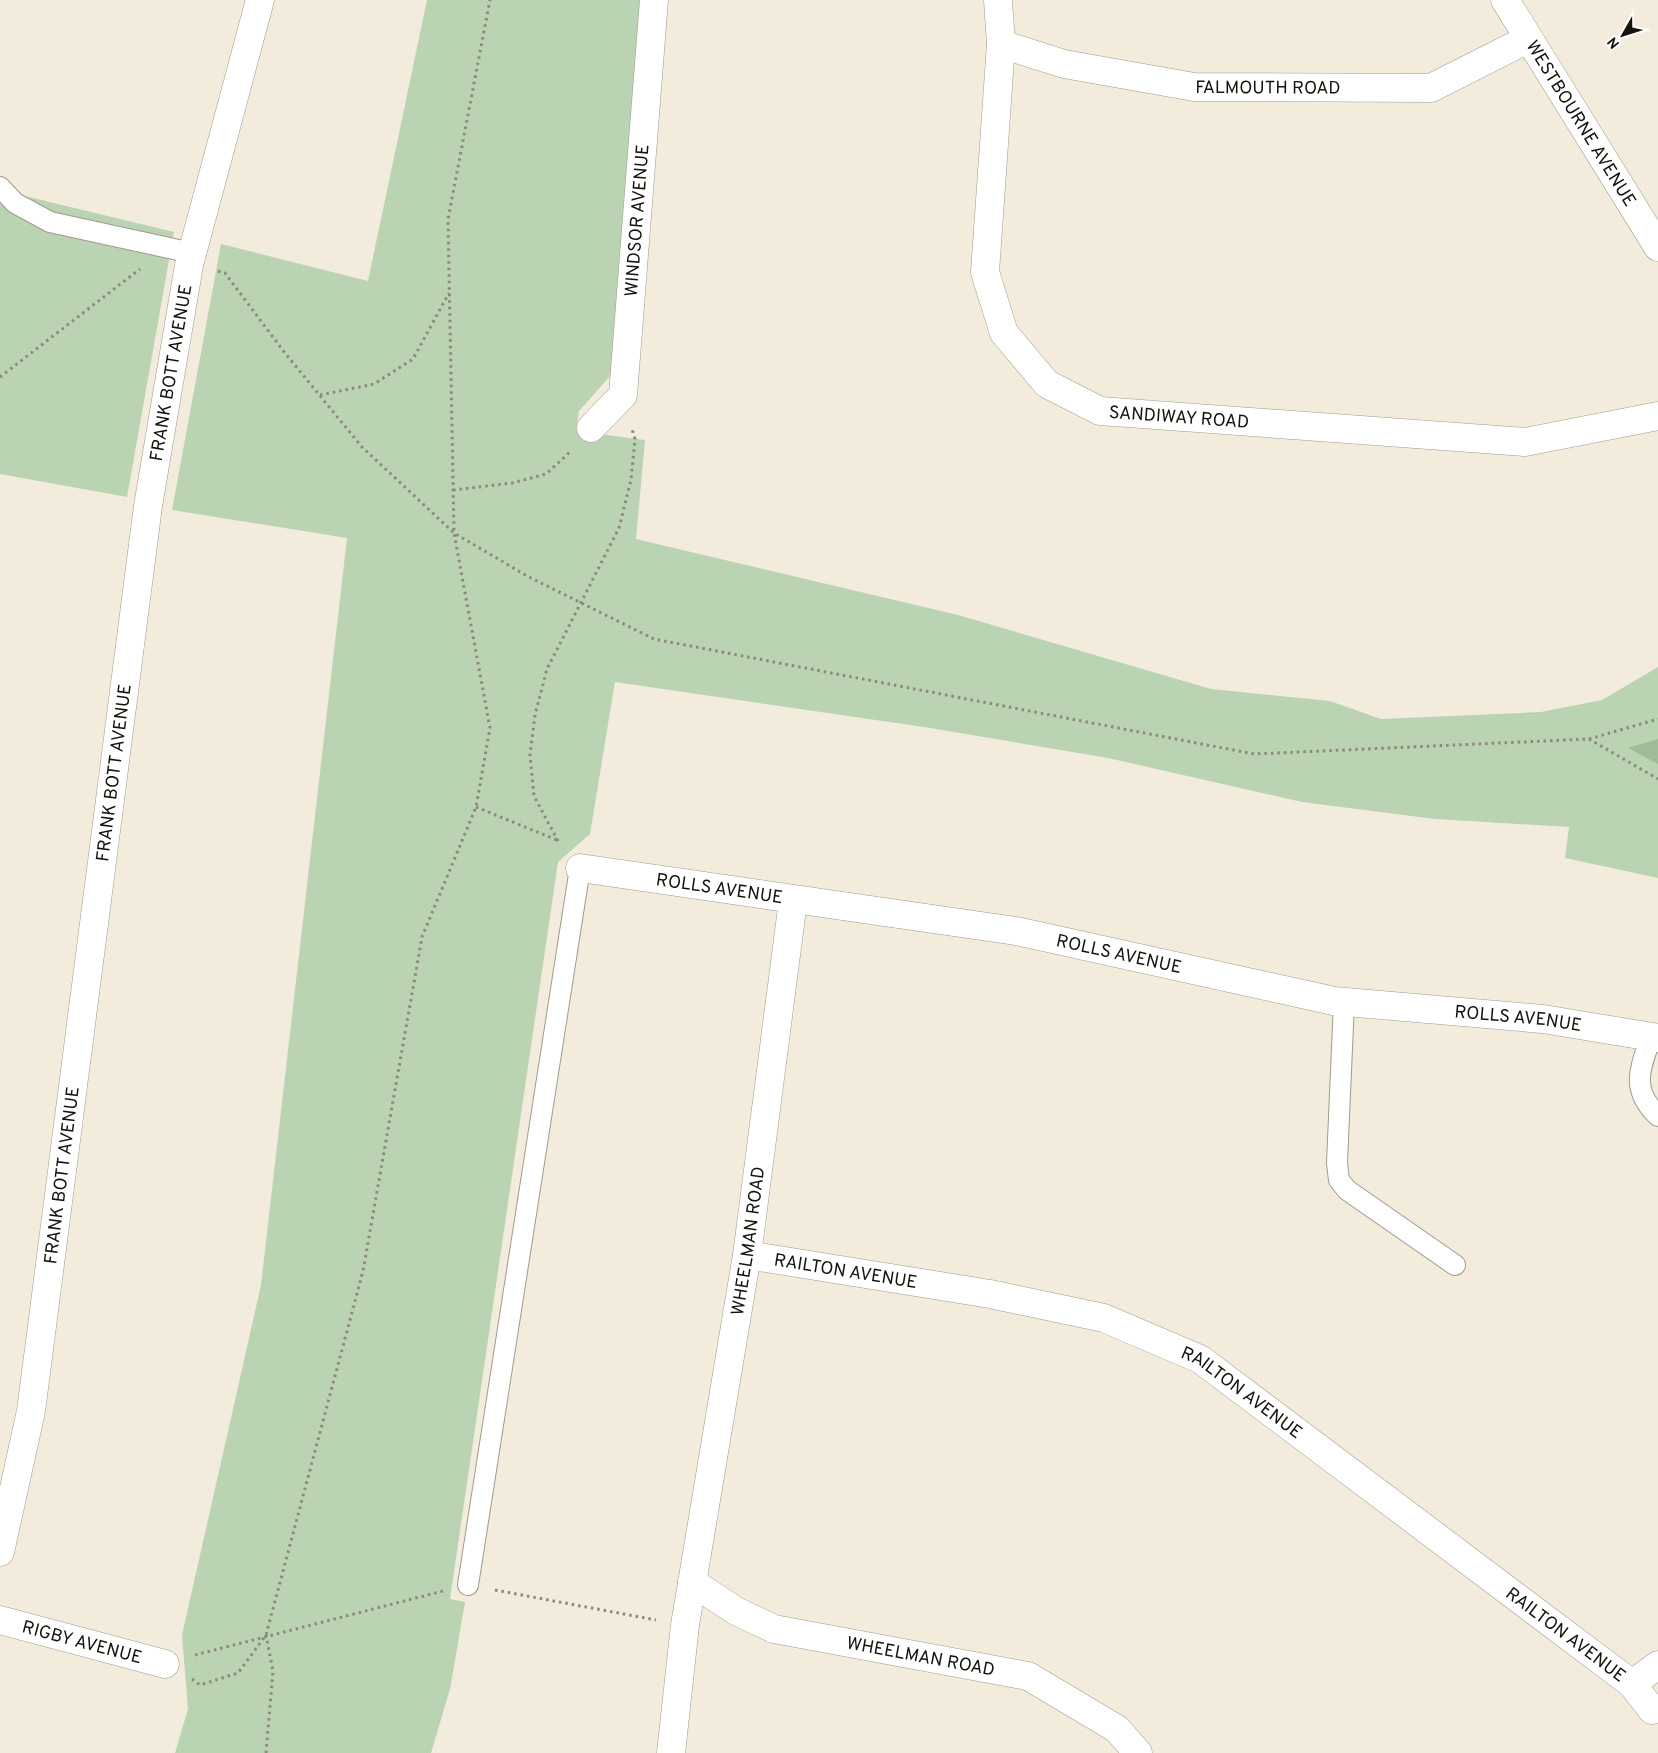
<svg xmlns="http://www.w3.org/2000/svg" width="1658" height="1753" font-family="Overpass,sans-serif">
<style>
.green{fill:#bad3b3}
.forest{fill:#9ebd96}
.lines{fill:none;stroke-linecap:round;stroke-linejoin:round}
.service-casing{stroke:#a19b8c;stroke-width:22}
.minor-casing{stroke:#a19b8c;stroke-width:29}
.path{stroke:#8d887c;stroke-width:3;stroke-dasharray:2.5 4;stroke-linecap:butt}
.service{stroke:#fff;stroke-width:20}
.minor{stroke:#fff;stroke-width:28}
.labels{text-anchor:middle;stroke-width:5;stroke-linejoin:round;paint-order:stroke}
.street-label{font-size:18px;fill:#15130d;stroke:#fff}
</style>
<rect width="100%" height="100%" fill="#f3ecdc"/>
<path class="green" d="M 427,0 L 646,0 L 612,374 L 579,411 L 576,431 L 645,440 L 636,539 L 958,615 L 1211,689 L 1330,701 L 1381,719 L 1541,712 L 1602,700 L 1658,667 L 1658,878 L 1565,858 L 1569,827 L 1435,819 L 1302,802 L 1108,758 L 924,727 L 615,682 L 590,834 L 558,862 L 450,1599 L 465,1602 L 450,1689 L 431,1753 L 175,1753 L 188,1709 L 182,1635 L 261,1285 L 347,538 L 172,510 L 221,244 L 368,281 Z
M 0,190 L 174,232 L 127,497 L 0,474 Z"/>
<path class="forest" d="M 1658,739 L 1658,764 L 1628,748 Z"/>
<g class="lines">
<defs>
<path id="service" d="M 0,187 L 15,203 L 50,222 L 192,253
M 1344,1002 L 1337,1163 L 1339,1180 L 1347,1190 L 1455,1265
M 1651,1037 C 1640,1069 1630,1089 1658,1116
M 468,1585 L 580,868"/>
<g id="minor">
<path id="s1" d="M 998,0 L 1001,44 L 985,272 L 1004,333 L 1047,384 L 1100,411 L 1525,442 L 1658,416"/>
<path id="s2" d="M 1505,0 L 1658,247"/>
<path id="s3" d="M 1001,44 L 1064,64 L 1194,87 L 1431,88 L 1528,39"/>
<path id="s4" d="M 591,428 L 623,395 L 654,0"/>
<path id="s5" d="M 580,868 L 1016,931 L 1334,1001 L 1543,1019 L 1658,1038"/>
<path id="s6" d="M 747,1255 L 990,1294 L 1104,1318 L 1200,1359 L 1632,1684 L 1652,1710"/>
<path id="s7" d="M 0,1552 L 31,1411 L 148,506 L 189,265 L 260,0"/>
<path id="s8" d="M 692,1582 L 736,1611 L 774,1629 L 1028,1676 L 1117,1729 L 1138,1753"/>
<path id="s9" d="M 0,1620 L 165,1664"/>
<path d="M 1632,1684 L 1658,1665"/>
<path id="s10" d="M 671,1753 L 685,1625 L 747,1255 L 793,901"/>
</g>
</defs>
<use href="#service" class="service-casing"/>
<use href="#minor" class="minor-casing"/>
<path class="path" d="M 218,271 L 225,273 L 285,353 L 362,447 L 454,533 L 527,576 L 654,639 L 1254,754 L 1589,739 L 1658,719
M 0,377 L 140,269
M 320,395 L 374,384 L 413,359 L 449,293
M 453,490 L 512,483 L 546,474 L 571,451
M 1589,739 L 1658,779
M 476,807 L 557,840
M 558,841 L 534,796 L 530,755 L 535,715 L 547,669 L 619,528 L 631,480 L 635,439 L 632,429
M 495,1590 L 656,1620
M 195,1655 L 443,1591
M 192,1679 L 200,1685 L 238,1673 L 266,1635 L 363,1271 L 422,937 L 476,807 L 490,728 L 454,533 L 448,219 L 490,0
M 266,1753 L 273,1671 L 266,1635"/>
<use href="#service" class="service"/>
<use href="#minor" class="minor"/>
</g>
<g class="labels">
<g class="street-label">
<text dy="6" stroke="none"><textPath href="#s3" startOffset="272">FALMOUTH ROAD</textPath></text>
<text dy="6" stroke="none"><textPath href="#s2" startOffset="145">WESTBOURNE AVENUE</textPath></text>
<text dy="6" stroke="none"><textPath href="#s4" startOffset="221">WINDSOR AVENUE</textPath></text>
<text dy="6" stroke="none"><textPath href="#s7" startOffset="1192">FRANK BOTT AVENUE</textPath></text>
<text dy="6" stroke="none"><textPath href="#s1" startOffset="542">SANDIWAY ROAD</textPath></text>
<text dy="6" stroke="none"><textPath href="#s7" startOffset="788">FRANK BOTT AVENUE</textPath></text>
<text dy="6" stroke="none"><textPath href="#s5" startOffset="141">ROLLS AVENUE</textPath></text>
<text dy="6" stroke="none"><textPath href="#s5" startOffset="546">ROLLS AVENUE</textPath></text>
<text dy="6" stroke="none"><textPath href="#s5" startOffset="951">ROLLS AVENUE</textPath></text>
<text dy="6" stroke="none"><textPath href="#s7" startOffset="382">FRANK BOTT AVENUE</textPath></text>
<text dy="6" stroke="none"><textPath href="#s10" startOffset="518">WHEELMAN ROAD</textPath></text>
<text dy="6" stroke="none"><textPath href="#s6" startOffset="100">RAILTON AVENUE</textPath></text>
<text dy="6" stroke="none"><textPath href="#s6" startOffset="520">RAILTON AVENUE</textPath></text>
<text dy="6" stroke="none"><textPath href="#s6" startOffset="925">RAILTON AVENUE</textPath></text>
<text dy="6" stroke="none"><textPath href="#s9" startOffset="85">RIGBY AVENUE</textPath></text>
<text dy="6" stroke="none"><textPath href="#s8" startOffset="244">WHEELMAN ROAD</textPath></text>
</g>
</g>
<g transform="translate(1623 35) rotate(231)" stroke="#ffffff" stroke-width="4" paint-order="stroke">
<path d="M0-4L9 19L0 12L-9 19Z" fill="#15130d"/>
<text y="-8" font-size="14" font-weight="bold" text-anchor="middle" fill="#15130d">N</text>
</g>
</svg>
